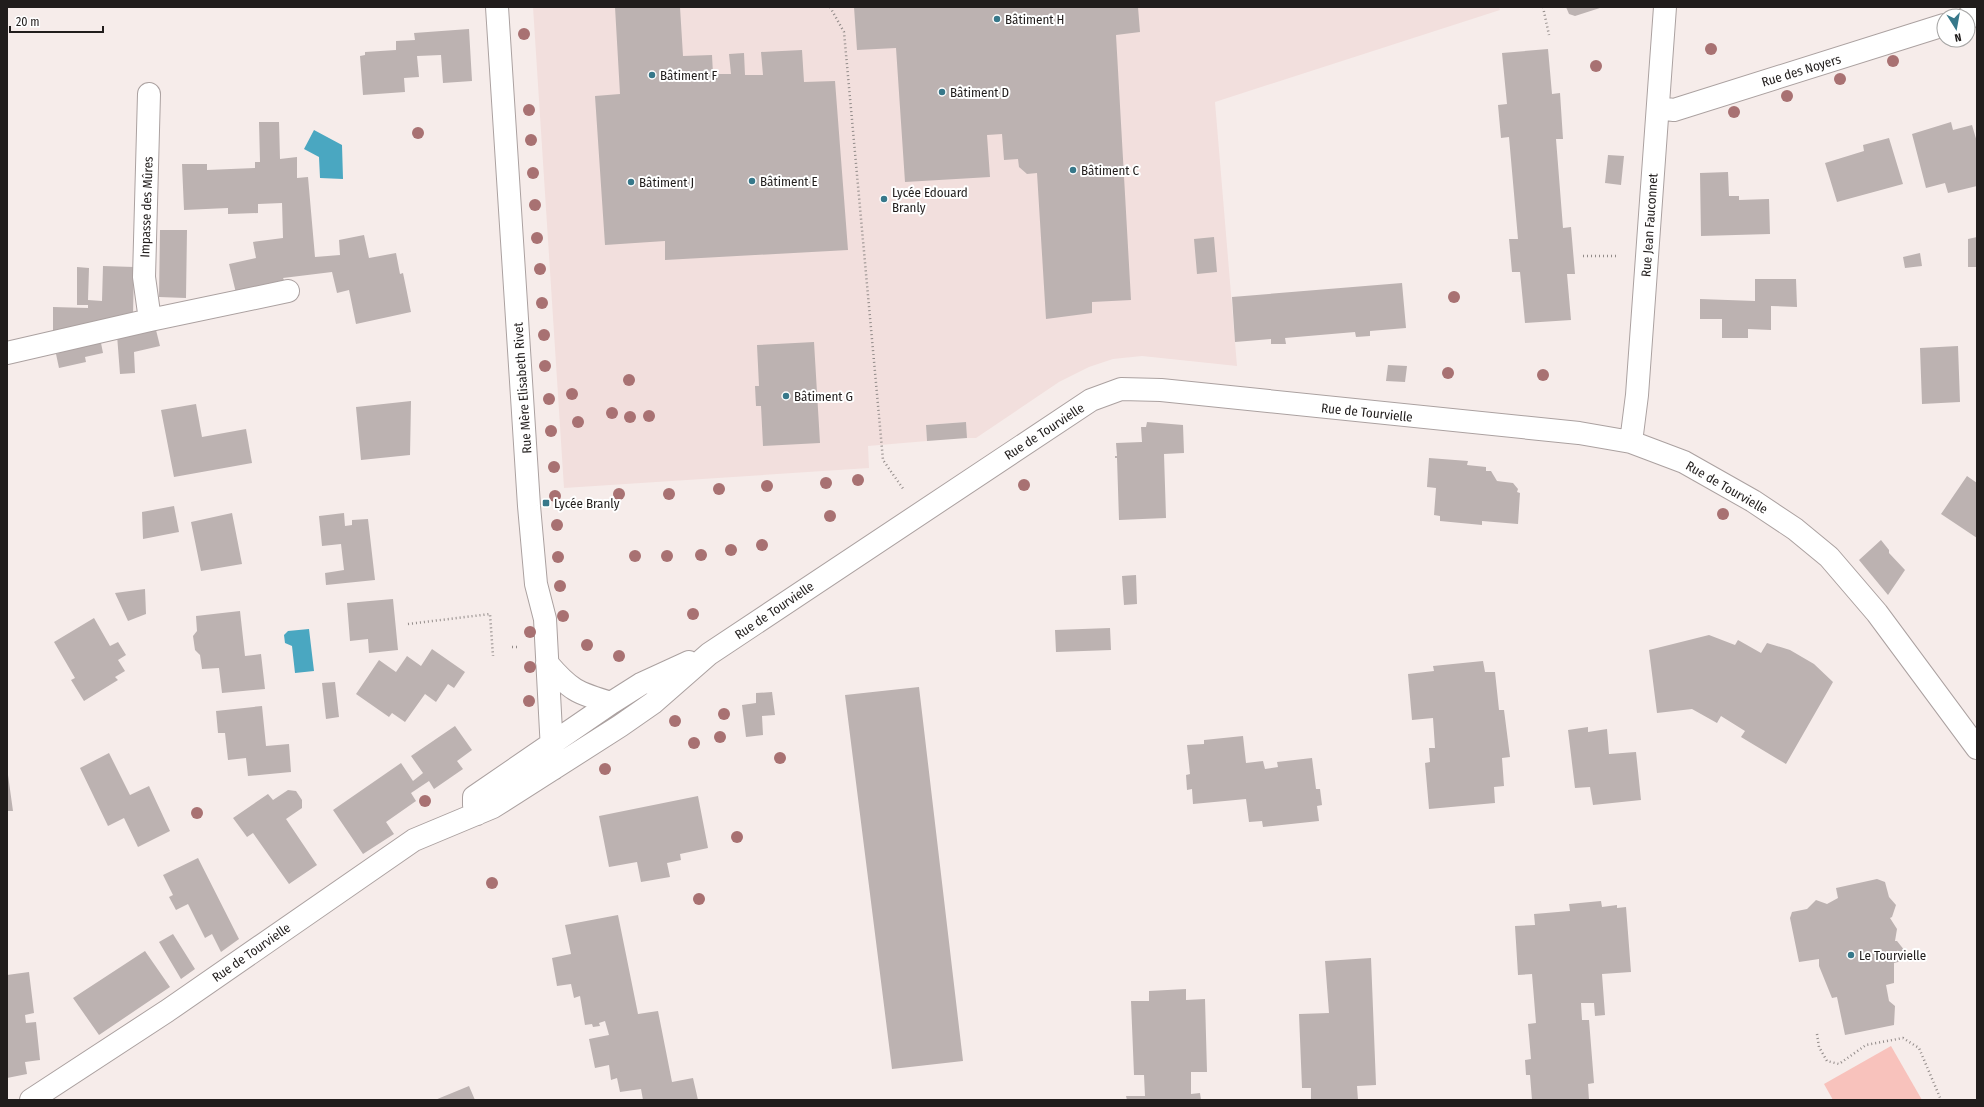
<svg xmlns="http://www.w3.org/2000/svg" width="1984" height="1107" font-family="'Fira Sans Condensed',sans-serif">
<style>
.built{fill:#f2dfdd}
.green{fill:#f8c2bc}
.water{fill:#4aa7c1}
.building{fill:#bcb2b1}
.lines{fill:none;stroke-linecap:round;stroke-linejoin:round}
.minor-casing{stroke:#aba1a0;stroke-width:24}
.path{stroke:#928b89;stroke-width:2.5;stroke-dasharray:1 3;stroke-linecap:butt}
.minor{stroke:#fff;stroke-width:22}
.tree{fill:#a87172}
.poi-dot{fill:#37788a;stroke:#fff;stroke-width:1.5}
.labels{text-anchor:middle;stroke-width:4;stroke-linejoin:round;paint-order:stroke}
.poi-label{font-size:13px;fill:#211d1c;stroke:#fff;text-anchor:start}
.street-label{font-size:13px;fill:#211d1c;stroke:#fff}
</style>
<rect width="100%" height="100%" fill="#f6ecea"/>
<path class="built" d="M 533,7 L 1499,7 L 1500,10 L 1215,102 L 1237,366 L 1142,356 L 1113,359 L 1089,367 L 1059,382 L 976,438 L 967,438 L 966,422 L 926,425 L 927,441 L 868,446 L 869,468 L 564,488 Z"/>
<path class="green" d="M 1891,1046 L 1922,1100 L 1833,1100 L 1824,1084 Z"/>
<path class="water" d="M 314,130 L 342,145 L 343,179 L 320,178 L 319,157 L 304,149 Z
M 309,629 L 314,671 L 295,673 L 292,646 L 285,643 L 284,635 L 288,631 Z"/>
<path class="building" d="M 615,7 L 680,7 L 683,56 L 712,55 L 713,74 L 731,74 L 729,54 L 744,53 L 745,75 L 763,75 L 761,52 L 802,50 L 804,82 L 835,81 L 848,250 L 665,260 L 665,241 L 605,245 L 595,96 L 620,94 Z
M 854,7 L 1138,7 L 1140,32 L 1116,35 L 1131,300 L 1092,302 L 1092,313 L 1046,319 L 1037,173 L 1027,174 L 1019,167 L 1018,159 L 1004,160 L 1002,134 L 987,135 L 990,177 L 905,182 L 896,48 L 857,50 Z
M 1566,7 L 1603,7 L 1575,16 L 1569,14 Z
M 469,29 L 472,81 L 443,83 L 441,55 L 417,56 L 419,77 L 404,78 L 405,92 L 363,95 L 360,56 L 365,55 L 365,52 L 396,50 L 396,41 L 415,40 L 414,33 Z
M 1548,49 L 1552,94 L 1560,93 L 1563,139 L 1556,139 L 1563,228 L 1571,227 L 1575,274 L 1567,274 L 1571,320 L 1525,323 L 1520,272 L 1512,272 L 1509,239 L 1518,239 L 1509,137 L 1501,138 L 1498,105 L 1507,104 L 1502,53 Z
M 259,122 L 279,122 L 280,159 L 297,157 L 297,178 L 308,177 L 315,257 L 340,255 L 339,240 L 364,235 L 369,258 L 396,253 L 400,274 L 403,273 L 411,312 L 356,324 L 349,290 L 337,293 L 332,272 L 283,278 L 285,282 L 236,293 L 229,264 L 256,258 L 253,242 L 283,238 L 282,203 L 258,204 L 258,213 L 228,214 L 228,208 L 184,210 L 182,164 L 207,164 L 207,170 L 255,168 L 255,162 L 260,162 Z
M 1951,122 L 1953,130 L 1972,125 L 1977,142 L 1977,186 L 1948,193 L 1945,183 L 1926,188 L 1912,134 Z
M 1889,138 L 1903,184 L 1837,202 L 1825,163 L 1864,151 L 1863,145 Z
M 1608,155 L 1624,156 L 1621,185 L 1605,183 Z
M 1728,172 L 1729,196 L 1739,196 L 1739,200 L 1769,199 L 1770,234 L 1701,236 L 1700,173 Z
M 160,230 L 187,230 L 186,298 L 159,297 Z
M 1214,237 L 1217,272 L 1197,274 L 1194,239 Z
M 1977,237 L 1977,267 L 1968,267 L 1968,239 Z
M 1920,253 L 1922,266 L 1905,268 L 1903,257 Z
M 103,266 L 134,267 L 133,316 L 53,333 L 53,307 L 88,308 L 88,305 L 77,305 L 77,267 L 89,268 L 88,300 L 102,301 Z
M 1755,279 L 1796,279 L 1797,307 L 1771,306 L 1771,330 L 1748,329 L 1748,338 L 1722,338 L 1722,319 L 1700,319 L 1700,299 L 1755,301 Z
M 1402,283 L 1406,328 L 1370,331 L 1370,336 L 1356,337 L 1355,332 L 1285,338 L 1286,344 L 1271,344 L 1271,339 L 1235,342 L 1232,297 Z
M 155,326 L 160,346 L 134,352 L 135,373 L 120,374 L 117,335 Z
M 100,338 L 103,353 L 85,357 L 86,362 L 59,368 L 56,354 L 59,353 L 57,348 Z
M 814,342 L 820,443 L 763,446 L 761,406 L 756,406 L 755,386 L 759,386 L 757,345 Z
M 1958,346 L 1960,402 L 1922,404 L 1920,348 Z
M 1388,365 L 1407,366 L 1405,382 L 1386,381 Z
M 411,401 L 410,455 L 361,460 L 356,407 Z
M 196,404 L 202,437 L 246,429 L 252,463 L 174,477 L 161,410 Z
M 966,422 L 967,438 L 927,441 L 926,425 Z
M 1147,422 L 1183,425 L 1184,453 L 1164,454 L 1166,518 L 1119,520 L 1117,458 L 1115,458 L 1115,456 L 1117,456 L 1116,443 L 1142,442 L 1141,427 L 1146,427 Z
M 1429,458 L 1468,461 L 1467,465 L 1486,467 L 1486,471 L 1491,471 L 1497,481 L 1513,483 L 1518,489 L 1517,492 L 1520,493 L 1518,524 L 1482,521 L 1482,525 L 1440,521 L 1440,516 L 1434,515 L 1436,488 L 1427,487 Z
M 1967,476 L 1977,483 L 1977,538 L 1941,514 Z
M 174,506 L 179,532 L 143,539 L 142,512 Z
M 232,513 L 242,564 L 201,571 L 191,522 Z
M 344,513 L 345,526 L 352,525 L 352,520 L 368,519 L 375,580 L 326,585 L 325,573 L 344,570 L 341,544 L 322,546 L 319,516 Z
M 1881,540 L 1889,550 L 1889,553 L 1905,570 L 1888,595 L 1859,560 Z
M 1136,575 L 1137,604 L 1124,605 L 1122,576 Z
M 145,589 L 146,614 L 128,621 L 115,593 Z
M 393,599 L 398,650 L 369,653 L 368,639 L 350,641 L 347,603 Z
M 240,611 L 245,656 L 261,654 L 265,689 L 222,693 L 219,668 L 202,669 L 200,655 L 195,650 L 193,636 L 197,631 L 196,616 Z
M 94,618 L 110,646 L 118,642 L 126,655 L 118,660 L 125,671 L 115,677 L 118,680 L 84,701 L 71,680 L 75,678 L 54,642 Z
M 1110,628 L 1111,650 L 1056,652 L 1055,630 Z
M 1709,635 L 1735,645 L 1738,640 L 1761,653 L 1767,643 L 1790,650 L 1814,664 L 1833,682 L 1786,764 L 1741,737 L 1745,731 L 1721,716 L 1717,723 L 1692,709 L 1657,713 L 1649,650 Z
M 432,649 L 465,672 L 454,688 L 448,684 L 436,702 L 425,694 L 405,722 L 392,713 L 389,717 L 356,694 L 379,660 L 396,672 L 407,656 L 421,666 Z
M 1483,661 L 1485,672 L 1495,672 L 1499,710 L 1504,710 L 1510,757 L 1502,758 L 1504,786 L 1494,787 L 1495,803 L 1429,809 L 1425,763 L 1430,762 L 1429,748 L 1435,748 L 1433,718 L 1412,720 L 1408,674 L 1434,671 L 1433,666 Z
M 335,682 L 339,717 L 326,719 L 322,683 Z
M 919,687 L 963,1061 L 892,1069 L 845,695 Z
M 772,692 L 775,715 L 762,716 L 763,735 L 746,737 L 742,705 L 756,703 L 756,693 Z
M 262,706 L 266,746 L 289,744 L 291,772 L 248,776 L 246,758 L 228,760 L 225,733 L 218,733 L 216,711 Z
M 455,726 L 472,750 L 457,761 L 463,769 L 434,789 L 429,781 L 411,793 L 416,801 L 386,822 L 394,834 L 363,854 L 333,810 L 401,763 L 413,781 L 423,773 L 411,756 Z
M 1588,727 L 1588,732 L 1607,729 L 1609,754 L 1636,752 L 1641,800 L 1593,805 L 1590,787 L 1575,788 L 1568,730 Z
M 1243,736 L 1246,763 L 1263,761 L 1265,769 L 1278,767 L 1277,762 L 1312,758 L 1316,789 L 1320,789 L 1322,805 L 1317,806 L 1319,821 L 1263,827 L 1262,821 L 1249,822 L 1246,799 L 1193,804 L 1192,789 L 1187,790 L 1186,775 L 1190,774 L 1187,745 L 1204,744 L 1204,740 Z
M 109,753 L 130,795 L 149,786 L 170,831 L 138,847 L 124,818 L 108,826 L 80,768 Z
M 7,775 L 8,775 L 13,811 L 7,811 Z
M 288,790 L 296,791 L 302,800 L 302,808 L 286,819 L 317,865 L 289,884 L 253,833 L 247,837 L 233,818 L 268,794 L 273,800 Z
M 698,796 L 708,848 L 680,854 L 681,860 L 667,863 L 670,877 L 641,882 L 637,862 L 609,867 L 599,816 Z
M 198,858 L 239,939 L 221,952 L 212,934 L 205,938 L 188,904 L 176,910 L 169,897 L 173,895 L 163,875 Z
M 1877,879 L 1885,882 L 1889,897 L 1896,905 L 1892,917 L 1890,918 L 1897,929 L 1895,941 L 1897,941 L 1905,951 L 1902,961 L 1894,963 L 1894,983 L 1886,985 L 1889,1001 L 1895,1006 L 1894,1025 L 1845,1035 L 1837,997 L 1832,998 L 1819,966 L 1819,959 L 1799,962 L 1790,918 L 1792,912 L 1807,909 L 1816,900 L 1827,904 L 1838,898 L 1836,888 Z
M 1601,901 L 1602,907 L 1617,905 L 1617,908 L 1626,907 L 1631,972 L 1602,974 L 1605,1015 L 1595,1016 L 1594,1003 L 1581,1003 L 1582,1020 L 1589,1020 L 1594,1083 L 1588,1084 L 1589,1100 L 1532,1100 L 1530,1075 L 1526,1075 L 1525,1060 L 1531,1059 L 1528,1024 L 1536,1023 L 1532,974 L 1518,975 L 1515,926 L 1535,925 L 1534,914 L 1570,911 L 1569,904 Z
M 618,915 L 638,1014 L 658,1011 L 672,1082 L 693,1078 L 698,1100 L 643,1100 L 641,1089 L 620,1092 L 617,1078 L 611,1080 L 609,1065 L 595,1068 L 589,1039 L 609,1035 L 605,1021 L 599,1023 L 600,1026 L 593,1027 L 592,1024 L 585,1025 L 580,996 L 574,998 L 571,984 L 557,986 L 552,958 L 571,954 L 565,925 Z
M 173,934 L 195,969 L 181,979 L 159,942 Z
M 145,951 L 170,987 L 99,1035 L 73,998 Z
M 1371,958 L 1376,1085 L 1357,1086 L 1358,1100 L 1311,1100 L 1311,1088 L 1302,1088 L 1299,1014 L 1329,1013 L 1325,961 Z
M 29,972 L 34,1013 L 25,1015 L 26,1023 L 36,1022 L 40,1060 L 25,1062 L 27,1074 L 7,1078 L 7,975 Z
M 1186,989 L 1186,1000 L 1205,999 L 1207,1072 L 1191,1072 L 1191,1094 L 1200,1093 L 1201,1100 L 1127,1100 L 1126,1096 L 1145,1096 L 1144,1075 L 1134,1075 L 1131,1001 L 1149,1001 L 1149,991 Z
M 469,1086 L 475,1100 L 435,1100 Z"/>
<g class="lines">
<defs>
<path id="minor" d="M 497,7 L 529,506 L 536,584 L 545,619 L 553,769
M 1968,17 L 1977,15
M 149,94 L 144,277 L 150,320
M 1658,108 L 1674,110 L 1944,25
M 7,353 L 150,320 L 288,291
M 1631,442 L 1637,395 L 1665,7
M 547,663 C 570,690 577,693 611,703 L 641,684 L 689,662
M 477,814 L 474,805 L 474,797 L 611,703
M 31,1100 L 167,1011 L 414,840 L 493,807 L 620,726 L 653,703 L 709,654 L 1091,400 L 1121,389 L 1161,390 L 1579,433 L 1631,442 L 1684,462 L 1753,501 L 1795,529 L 1829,557 L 1877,613 L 1977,748"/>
</defs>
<use href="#minor" class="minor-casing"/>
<path class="path" d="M 830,7 L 844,32 L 883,460 L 904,490
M 1543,7 L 1549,35
M 1583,256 L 1619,256
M 408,624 L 490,614 L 493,656
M 512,647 L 518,647
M 1817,1034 L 1819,1047 L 1827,1061 L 1839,1064 L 1866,1045 L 1903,1038 L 1919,1048 L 1941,1100"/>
<use href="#minor" class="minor"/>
</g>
<g class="tree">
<circle cx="524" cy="34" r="6"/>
<circle cx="1711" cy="49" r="6"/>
<circle cx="1893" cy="61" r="6"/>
<circle cx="1596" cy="66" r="6"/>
<circle cx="1840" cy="79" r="6"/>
<circle cx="1787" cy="96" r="6"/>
<circle cx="529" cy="110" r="6"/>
<circle cx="1734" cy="112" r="6"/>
<circle cx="418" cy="133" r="6"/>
<circle cx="531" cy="140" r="6"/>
<circle cx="533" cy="173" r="6"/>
<circle cx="535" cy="205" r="6"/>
<circle cx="537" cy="238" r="6"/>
<circle cx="540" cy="269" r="6"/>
<circle cx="1454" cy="297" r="6"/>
<circle cx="542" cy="303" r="6"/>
<circle cx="544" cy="335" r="6"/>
<circle cx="545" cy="366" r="6"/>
<circle cx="1448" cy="373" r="6"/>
<circle cx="1543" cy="375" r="6"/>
<circle cx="629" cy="380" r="6"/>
<circle cx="572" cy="394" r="6"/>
<circle cx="549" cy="399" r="6"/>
<circle cx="612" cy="413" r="6"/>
<circle cx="649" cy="416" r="6"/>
<circle cx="630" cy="417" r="6"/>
<circle cx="578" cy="422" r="6"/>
<circle cx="551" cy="431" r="6"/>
<circle cx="554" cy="467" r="6"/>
<circle cx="858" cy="480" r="6"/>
<circle cx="826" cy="483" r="6"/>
<circle cx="1024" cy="485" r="6"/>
<circle cx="767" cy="486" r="6"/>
<circle cx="719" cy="489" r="6"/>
<circle cx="619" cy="494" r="6"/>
<circle cx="669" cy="494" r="6"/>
<circle cx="555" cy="496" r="6"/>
<circle cx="1723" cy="514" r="6"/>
<circle cx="830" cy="516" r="6"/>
<circle cx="557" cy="525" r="6"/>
<circle cx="762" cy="545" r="6"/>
<circle cx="731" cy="550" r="6"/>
<circle cx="701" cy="555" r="6"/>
<circle cx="635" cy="556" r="6"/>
<circle cx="667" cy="556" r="6"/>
<circle cx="558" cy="557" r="6"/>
<circle cx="560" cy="586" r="6"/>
<circle cx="693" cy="614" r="6"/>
<circle cx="563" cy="616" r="6"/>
<circle cx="530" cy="632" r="6"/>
<circle cx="587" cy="645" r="6"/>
<circle cx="619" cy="656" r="6"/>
<circle cx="530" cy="667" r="6"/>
<circle cx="529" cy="701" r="6"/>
<circle cx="724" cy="714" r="6"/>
<circle cx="675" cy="721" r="6"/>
<circle cx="720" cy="737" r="6"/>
<circle cx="694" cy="743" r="6"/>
<circle cx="780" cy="758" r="6"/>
<circle cx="605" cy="769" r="6"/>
<circle cx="425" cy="801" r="6"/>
<circle cx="197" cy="813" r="6"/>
<circle cx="737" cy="837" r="6"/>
<circle cx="492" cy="883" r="6"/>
<circle cx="699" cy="899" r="6"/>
</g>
<g class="poi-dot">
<circle cx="997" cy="19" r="4"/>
<circle cx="652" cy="75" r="4"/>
<circle cx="942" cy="92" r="4"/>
<circle cx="1073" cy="170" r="4"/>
<circle cx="752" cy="181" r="4"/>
<circle cx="631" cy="182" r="4"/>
<circle cx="884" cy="199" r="4"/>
<circle cx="786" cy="396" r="4"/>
<rect x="542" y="499" width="8" height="8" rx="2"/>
<circle cx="1851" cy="955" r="4"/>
</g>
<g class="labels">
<g class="poi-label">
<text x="1005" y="24">Bâtiment H</text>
<text x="660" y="80">Bâtiment F</text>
<text x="950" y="97">Bâtiment D</text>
<text x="1081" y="175">Bâtiment C</text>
<text x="760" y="186">Bâtiment E</text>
<text x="639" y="187">Bâtiment J</text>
<text x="892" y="197">Lycée Edouard<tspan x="892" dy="15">Branly</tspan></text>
<text x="794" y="401">Bâtiment G</text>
<text x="554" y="508">Lycée Branly</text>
<text x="1859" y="960">Le Tourvielle</text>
</g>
<g class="street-label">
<text transform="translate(1801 70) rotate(-17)" y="5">Rue des Noyers</text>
<text transform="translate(146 207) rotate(-88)" y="5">Impasse des Mûres</text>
<text transform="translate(1649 225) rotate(-86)" y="5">Rue Jean Fauconnet</text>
<text transform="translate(522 388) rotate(-94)" y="5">Rue Mère Elisabeth Rivet</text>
<text transform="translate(1367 412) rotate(6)" y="5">Rue de Tourvielle</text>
<text transform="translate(1044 431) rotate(-33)" y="5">Rue de Tourvielle</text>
<text transform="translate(1727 487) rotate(30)" y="5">Rue de Tourvielle</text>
<text transform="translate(774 610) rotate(-34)" y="5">Rue de Tourvielle</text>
<text transform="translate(251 952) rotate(-35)" y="5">Rue de Tourvielle</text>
</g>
</g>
<rect width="1984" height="1107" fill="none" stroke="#211d1c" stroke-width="16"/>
<g transform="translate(1956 28) rotate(169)"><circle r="19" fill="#ffffff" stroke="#a6a5a4"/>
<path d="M0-3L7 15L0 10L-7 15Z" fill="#37788a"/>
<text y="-6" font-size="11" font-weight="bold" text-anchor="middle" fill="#211d1c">N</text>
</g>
<path d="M10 26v6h93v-6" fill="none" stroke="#211d1c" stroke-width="2"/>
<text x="16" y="26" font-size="12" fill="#211d1c" stroke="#ffffff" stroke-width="3" paint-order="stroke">20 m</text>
</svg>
